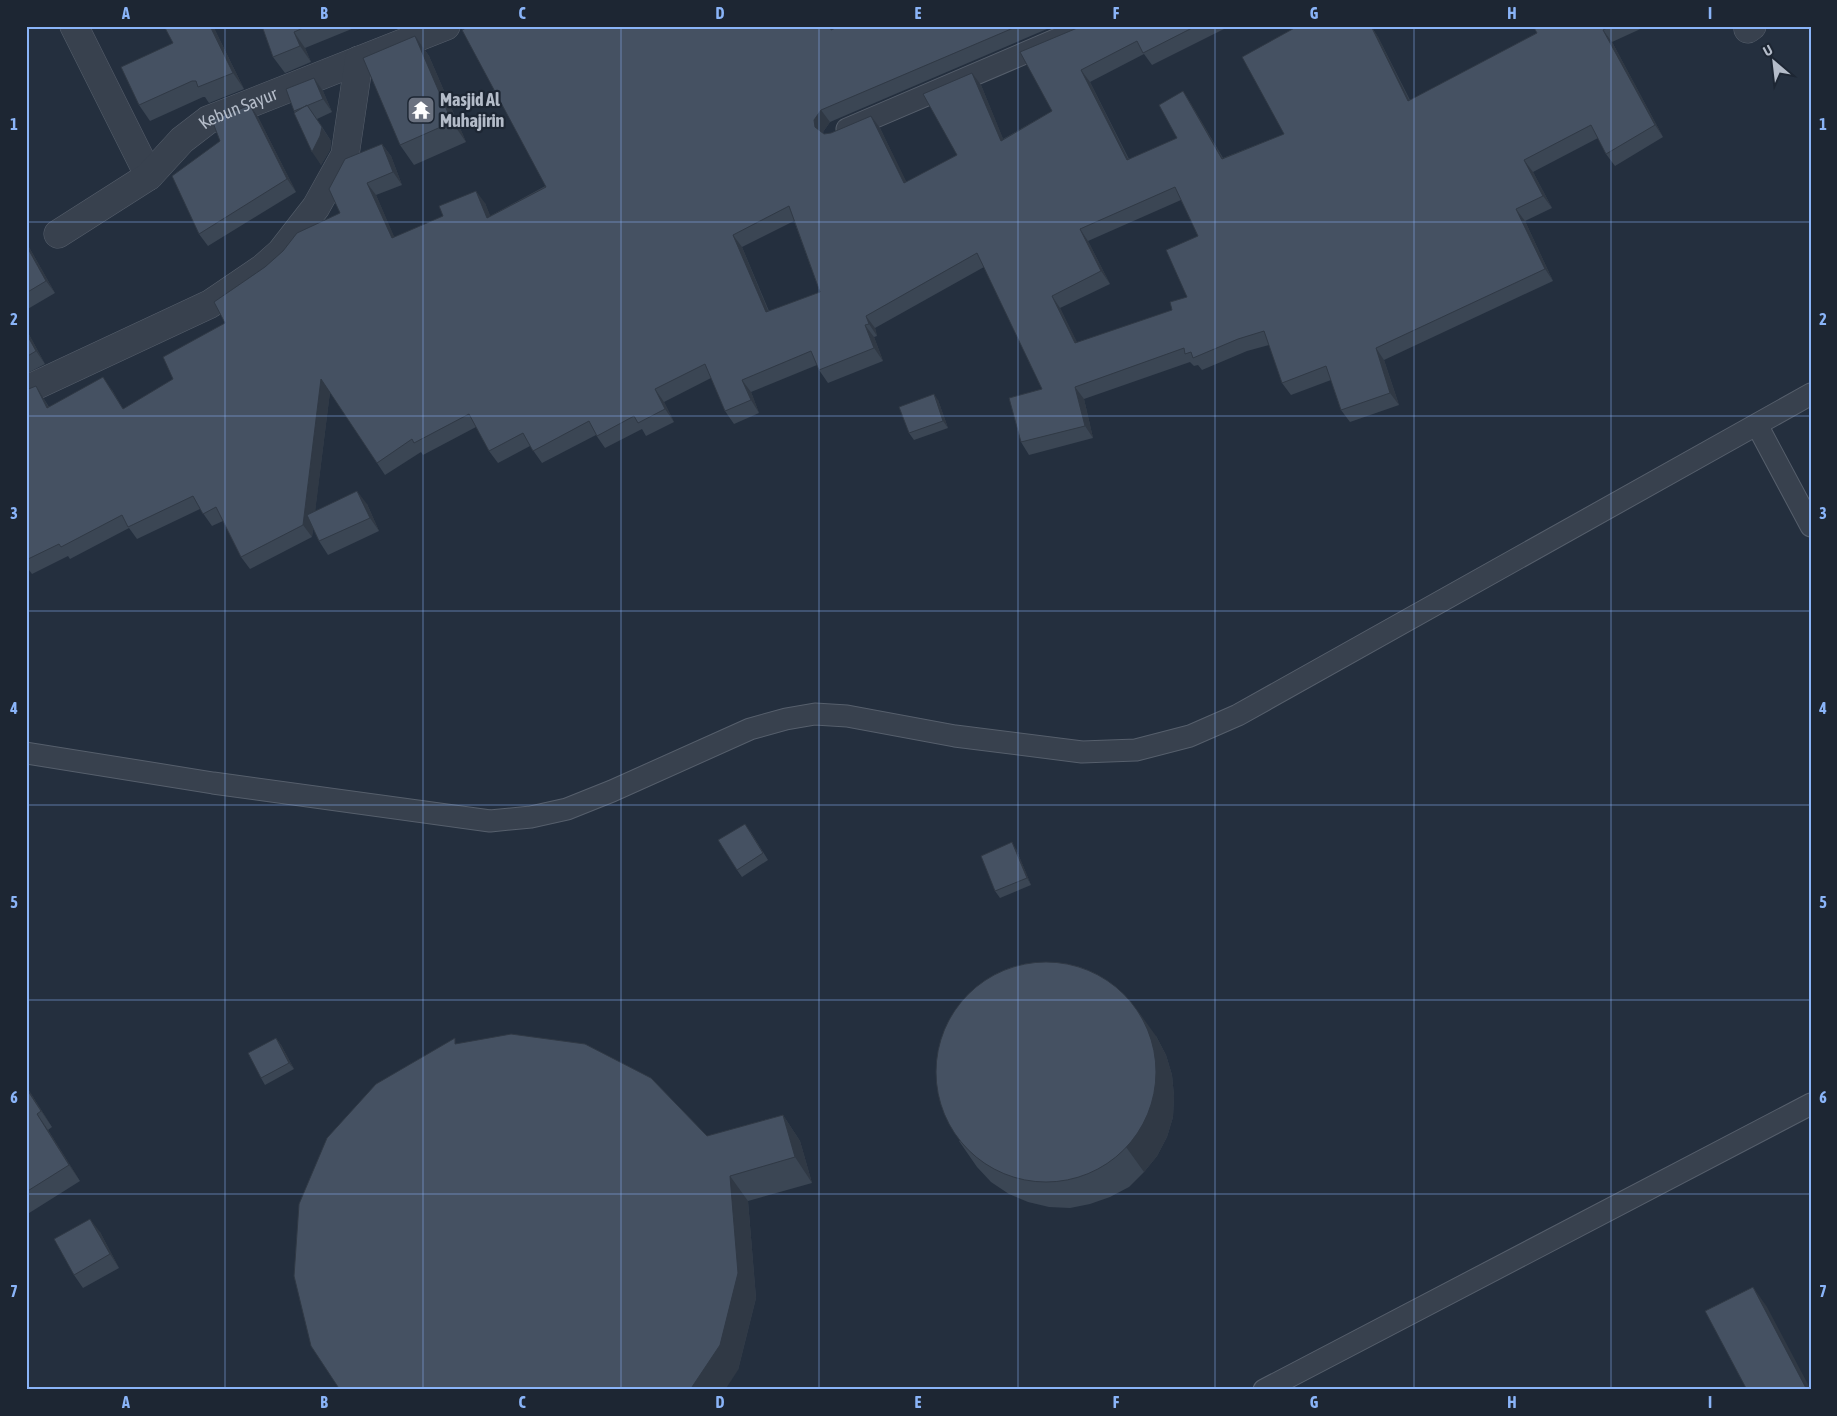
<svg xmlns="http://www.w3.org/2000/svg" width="1837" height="1416" font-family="'Asap Condensed',sans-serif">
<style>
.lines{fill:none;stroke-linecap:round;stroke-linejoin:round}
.service-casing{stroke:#565f6c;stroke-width:23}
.minor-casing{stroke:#565f6c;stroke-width:29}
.service{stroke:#38414e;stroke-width:21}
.minor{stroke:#38414e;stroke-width:28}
.wall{fill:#3b4654;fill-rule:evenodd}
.shaded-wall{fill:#303945}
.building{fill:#455162;stroke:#303945;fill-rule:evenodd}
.grid{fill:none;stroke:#8ab4f8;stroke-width:1;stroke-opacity:0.55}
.labels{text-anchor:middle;stroke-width:4.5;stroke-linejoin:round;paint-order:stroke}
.poi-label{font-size:18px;font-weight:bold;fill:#b4bcc9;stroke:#1d2633;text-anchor:start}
.street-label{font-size:18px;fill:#b4bcc9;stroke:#1d2633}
.neatline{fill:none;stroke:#8ab4f8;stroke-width:2}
.grid-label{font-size:16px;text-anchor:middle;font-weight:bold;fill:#8ab4f8}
</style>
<rect width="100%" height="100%" fill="#242f3e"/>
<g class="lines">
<defs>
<path id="service" d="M 847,129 L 1088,26
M 1757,425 L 1811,526
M 26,753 L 213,783 L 490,821 L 531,817 L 567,809 L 612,791 L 750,729 L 786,719 L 815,714 L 847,716 L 955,736 L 1082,752 L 1136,750 L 1190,736 L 1238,715 L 1811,394
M 1264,1390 L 1811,1104"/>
<g id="minor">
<path d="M 74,26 L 149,176"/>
<path d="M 1748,29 L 1752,26"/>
<path id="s1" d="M 58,234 L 149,176 L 182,140 L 208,120 L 446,26"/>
<path d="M 26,390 L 210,304 L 263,268 L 281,252 L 316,207 L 345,155 L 359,60"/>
</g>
</defs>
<use href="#service" class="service-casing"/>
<use href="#minor" class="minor-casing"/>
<use href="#service" class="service"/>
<use href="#minor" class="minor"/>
</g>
<path class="wall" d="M 213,26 L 244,89 L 209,103 L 205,97 L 203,97 L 150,121 L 139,105 Z
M 262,26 L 359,26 L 305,48 L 311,62 L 285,73 L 273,57 Z
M 840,26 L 1054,26 L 830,122 L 823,132 L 824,134 L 880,128 L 906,182 L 957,155 L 981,85 L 1003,139 L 1052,111 L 1082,26 L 1230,26 L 1152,65 L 1144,54 L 1090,82 L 1129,159 L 1177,138 L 1183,91 L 1191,104 L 1223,158 L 1284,134 L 1371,26 L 1378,37 L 1410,100 L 1537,33 L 1533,26 L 1647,26 L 1612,42 L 1663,137 L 1615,166 L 1606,154 L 1598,138 L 1533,172 L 1552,208 L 1525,221 L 1553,281 L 1384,360 L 1399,405 L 1350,422 L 1341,410 L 1331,380 L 1291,395 L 1282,383 L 1269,345 L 1247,351 L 1202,370 L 1198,365 L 1194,366 L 1190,362 L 1084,399 L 1093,438 L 1029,455 L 1021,442 L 1042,389 L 984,267 L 875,328 L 877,336 L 874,337 L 883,361 L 828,383 L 819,370 L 817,365 L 751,392 L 759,413 L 734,424 L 725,411 L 711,378 L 664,402 L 674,422 L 646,436 L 642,429 L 605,448 L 596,435 L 542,463 L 530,446 L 498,463 L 489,451 L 476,427 L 423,455 L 421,452 L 385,475 L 330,392 L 315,511 L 367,504 L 379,531 L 328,555 L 319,541 L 313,528 L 312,537 L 250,569 L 241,557 L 223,521 L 212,526 L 200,509 L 137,539 L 129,528 L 70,559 L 68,556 L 32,574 L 26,566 L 26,390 L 44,399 L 49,407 L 112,390 L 123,409 L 173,379 L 225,323 L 265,267 L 340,213 L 382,144 L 391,156 L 402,185 L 376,195 L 394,237 L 485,203 L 490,216 ZM 1181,200 L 1198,236 L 1187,297 L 1172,310 L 1077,343 L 1060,308 L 1110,284 L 1088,241 ZM 794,221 L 820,292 L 769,311 L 742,247 Z
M 415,36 L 429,56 L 466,142 L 414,165 L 400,145 Z
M 314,78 L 323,91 L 332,112 L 317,119 L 331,141 L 330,150 L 321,165 L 294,111 Z
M 258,117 L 296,192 L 208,246 L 199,234 L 220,141 Z
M 26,242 L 55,293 L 26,310 Z
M 26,329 L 45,364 L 26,374 Z
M 938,400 L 948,428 L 914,440 L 909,433 Z
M 750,831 L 768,860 L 742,877 L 737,870 Z
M 1016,849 L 1031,885 L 1000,898 L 995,891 Z
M 1156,1036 L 1166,1055 L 1172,1075 L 1174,1096 L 1173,1117 L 1167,1137 L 1157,1156 L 1144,1172 L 1129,1187 L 1110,1197 L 1090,1204 L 1070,1208 L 1049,1207 L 1028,1202 L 1009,1194 L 991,1182 L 977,1167 L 959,1141 Z
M 276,1038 L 281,1045 L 294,1069 L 265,1085 L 261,1078 Z
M 459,1044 L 707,1136 L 783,1115 L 800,1141 L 812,1183 L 748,1201 L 756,1298 L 738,1370 Z
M 26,1086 L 52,1127 L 48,1130 L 80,1181 L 26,1215 Z
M 100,1232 L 119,1268 L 83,1288 L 74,1275 Z"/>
<path class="shaded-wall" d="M 210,26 L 213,26 L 244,89 L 233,73 Z
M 1371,26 L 1378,37 L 1416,114 L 1408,101 Z
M 1603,30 L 1612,42 L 1663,137 L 1655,125 Z
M 294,32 L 305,48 L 311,62 L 300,46 Z
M 415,36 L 429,56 L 466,142 L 452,122 Z
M 1081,70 L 1090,82 L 1135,173 L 1127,160 Z
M 972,73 L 981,85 L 1009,153 L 1001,141 Z
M 314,78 L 323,91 L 332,112 L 323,99 Z
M 1183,91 L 1191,104 L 1230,171 L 1222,159 Z
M 250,105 L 258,117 L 296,192 L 287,179 Z
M 307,105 L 331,141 L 330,150 L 321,165 L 312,152 Z
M 821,110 L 830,122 L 823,132 L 824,139 L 815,127 L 814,120 Z
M 871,116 L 880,128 L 913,195 L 904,183 Z
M 382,144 L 391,156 L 402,185 L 393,172 Z
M 1524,160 L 1533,172 L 1552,208 L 1543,196 Z
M 367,183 L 376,195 L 400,250 L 392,238 Z
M 476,191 L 485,203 L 496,230 L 487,218 Z
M 1516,209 L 1525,221 L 1553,281 L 1545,269 Z
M 1080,229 L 1088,241 L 1110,284 L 1101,271 Z
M 733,235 L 742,247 L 774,325 L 766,312 Z
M 26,242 L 55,293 L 46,281 L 26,245 Z
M 1052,296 L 1060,308 L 1084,356 L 1075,343 Z
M 866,316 L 875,328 L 877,336 L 869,324 Z
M 865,325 L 874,337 L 883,361 L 874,348 Z
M 26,329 L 45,364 L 36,351 L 26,333 Z
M 1376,348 L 1384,360 L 1399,405 L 1390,393 Z
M 103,377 L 112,390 L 131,422 L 123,409 Z
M 321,379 L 330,392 L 312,537 L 303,525 Z
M 742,380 L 751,392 L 759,413 L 751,400 Z
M 36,386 L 44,399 L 56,421 L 47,408 Z
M 1075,387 L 1084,399 L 1093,438 L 1085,426 Z
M 655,389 L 664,402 L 674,422 L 665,409 Z
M 934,394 L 938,400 L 948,428 L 943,421 Z
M 357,491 L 367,504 L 379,531 L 370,518 Z
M 1012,842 L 1016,849 L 1031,885 L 1027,878 Z
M 1138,1011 L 1156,1036 L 1166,1055 L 1172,1075 L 1174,1096 L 1173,1117 L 1167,1137 L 1157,1156 L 1144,1172 L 1126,1147 Z
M 276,1038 L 281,1045 L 294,1069 L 289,1063 Z
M 26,1086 L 52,1127 L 41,1111 L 26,1088 Z
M 37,1114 L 48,1130 L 80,1181 L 69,1165 Z
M 783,1115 L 800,1141 L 812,1183 L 795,1157 Z
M 730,1176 L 748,1201 L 756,1298 L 738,1370 L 725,1390 L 690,1390 Z
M 90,1219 L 100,1232 L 119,1268 L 110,1254 Z
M 1753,1287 L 1767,1307 L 1811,1390 L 1807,1390 Z"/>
<path class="building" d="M 164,26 L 210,26 L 233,73 L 198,87 L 196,81 L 192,81 L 139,105 L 121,67 L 173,43 Z
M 262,26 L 308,26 L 294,32 L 300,46 L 273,57 Z
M 470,26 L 830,26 L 831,30 L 840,26 L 1018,26 L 821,110 L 814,120 L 815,127 L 824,134 L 831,133 L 871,116 L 904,183 L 957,155 L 923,94 L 972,73 L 1001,141 L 1052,111 L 1020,52 L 1082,26 L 1196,26 L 1143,53 L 1137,41 L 1081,70 L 1127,160 L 1177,138 L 1159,105 L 1183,91 L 1222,159 L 1284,134 L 1242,57 L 1298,26 L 1371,26 L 1408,101 L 1537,33 L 1533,26 L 1611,26 L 1603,30 L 1655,125 L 1606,154 L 1591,125 L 1524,160 L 1543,196 L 1516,209 L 1545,269 L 1376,348 L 1390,393 L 1341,410 L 1326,366 L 1282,383 L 1264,331 L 1238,339 L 1193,358 L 1191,352 L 1185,354 L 1184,348 L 1075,387 L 1085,426 L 1021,442 L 1009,398 L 1042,389 L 977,253 L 866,316 L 869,324 L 865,325 L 874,348 L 819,370 L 811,351 L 742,380 L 751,400 L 725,411 L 705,364 L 655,389 L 665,409 L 638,423 L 634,416 L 597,436 L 589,421 L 533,451 L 523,433 L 489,451 L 469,414 L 414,443 L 412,439 L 377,463 L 321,379 L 303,525 L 241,557 L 216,507 L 203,514 L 193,496 L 128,527 L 122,515 L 61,547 L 59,544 L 26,560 L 26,390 L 36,386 L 47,408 L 103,377 L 123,409 L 173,379 L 163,357 L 225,323 L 214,302 L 265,267 L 283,251 L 297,233 L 340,213 L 329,189 L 345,159 L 382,144 L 393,172 L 367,183 L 392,238 L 443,216 L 439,206 L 476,191 L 487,218 L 546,187 L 462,30 ZM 1175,187 L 1198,236 L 1166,250 L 1187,297 L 1170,302 L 1172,310 L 1075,343 L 1052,296 L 1101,271 L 1080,229 ZM 789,206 L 820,292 L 766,312 L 733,235 Z
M 415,36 L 452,122 L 400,145 L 363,58 Z
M 314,78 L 323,99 L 294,111 L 286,89 Z
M 250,105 L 287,179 L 199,234 L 172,176 L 220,141 L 212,120 Z
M 307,105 L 322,127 L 320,136 L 312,152 L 294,113 Z
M 26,245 L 46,281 L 26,293 Z
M 26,333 L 36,351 L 26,357 Z
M 934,394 L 943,421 L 909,433 L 899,407 Z
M 357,491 L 370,518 L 319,541 L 307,515 Z
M 745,824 L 763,853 L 737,870 L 718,840 Z
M 1012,842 L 1027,878 L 995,891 L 981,856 Z
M936 1072a110 110 0 1 1 220 0a110 110 0 1 1-220 0Z
M 511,1034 L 585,1044 L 651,1078 L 707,1136 L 783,1115 L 795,1157 L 730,1176 L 738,1273 L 720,1345 L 690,1390 L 340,1390 L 311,1346 L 294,1276 L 299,1204 L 327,1138 L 376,1084 L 455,1038 L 455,1044 Z
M 276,1038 L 289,1063 L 261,1078 L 248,1053 Z
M 26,1088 L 41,1111 L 37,1114 L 69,1165 L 26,1192 Z
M 90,1219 L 110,1254 L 74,1275 L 54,1239 Z
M 1753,1287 L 1807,1390 L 1747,1390 L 1705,1311 Z"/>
<path class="grid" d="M 225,26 L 225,1390M 423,26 L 423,1390M 621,26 L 621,1390M 819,26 L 819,1390M 1018,26 L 1018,1390M 1215,26 L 1215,1390M 1414,26 L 1414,1390M 1611,26 L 1611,1390M 26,222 L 1811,222M 26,416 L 1811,416M 26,611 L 1811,611M 26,805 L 1811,805M 26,1000 L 1811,1000M 26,1194 L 1811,1194"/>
<defs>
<symbol id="temple-square" viewBox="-11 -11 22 22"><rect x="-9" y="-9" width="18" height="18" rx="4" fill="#6b7280" stroke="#1d2633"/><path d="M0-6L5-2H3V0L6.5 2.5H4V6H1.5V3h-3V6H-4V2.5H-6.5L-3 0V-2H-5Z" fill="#fff"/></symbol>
</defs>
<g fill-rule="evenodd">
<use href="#temple-square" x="405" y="94" width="32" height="32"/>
</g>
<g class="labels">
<g class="poi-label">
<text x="440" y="106">Masjid Al<tspan x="440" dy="21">Muhajirin</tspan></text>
</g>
<g class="street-label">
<text dy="6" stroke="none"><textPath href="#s1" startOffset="222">Kebun Sayur</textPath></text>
</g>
</g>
<rect width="1837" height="1416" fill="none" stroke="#1d2633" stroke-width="55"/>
<g transform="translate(1774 62) rotate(332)" stroke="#1d2633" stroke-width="4" paint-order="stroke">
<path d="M0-4L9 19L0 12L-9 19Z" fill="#b4bcc9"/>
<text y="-8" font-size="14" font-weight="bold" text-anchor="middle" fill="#b4bcc9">U</text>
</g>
<rect x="28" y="28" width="1782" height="1360" class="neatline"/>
<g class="grid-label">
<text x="126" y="19">A</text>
<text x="324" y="19">B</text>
<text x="522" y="19">C</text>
<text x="720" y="19">D</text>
<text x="918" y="19">E</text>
<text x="1116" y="19">F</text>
<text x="1314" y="19">G</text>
<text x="1512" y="19">H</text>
<text x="1710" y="19">I</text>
<text x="14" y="130">1</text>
<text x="1823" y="130">1</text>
<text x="14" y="325">2</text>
<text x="1823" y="325">2</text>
<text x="14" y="519">3</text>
<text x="1823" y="519">3</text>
<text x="14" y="714">4</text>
<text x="1823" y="714">4</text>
<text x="14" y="908">5</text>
<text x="1823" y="908">5</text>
<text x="14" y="1103">6</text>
<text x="1823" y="1103">6</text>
<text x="14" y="1297">7</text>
<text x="1823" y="1297">7</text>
<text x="126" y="1408">A</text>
<text x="324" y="1408">B</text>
<text x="522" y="1408">C</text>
<text x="720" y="1408">D</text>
<text x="918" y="1408">E</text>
<text x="1116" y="1408">F</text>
<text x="1314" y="1408">G</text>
<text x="1512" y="1408">H</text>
<text x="1710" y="1408">I</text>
</g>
</svg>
